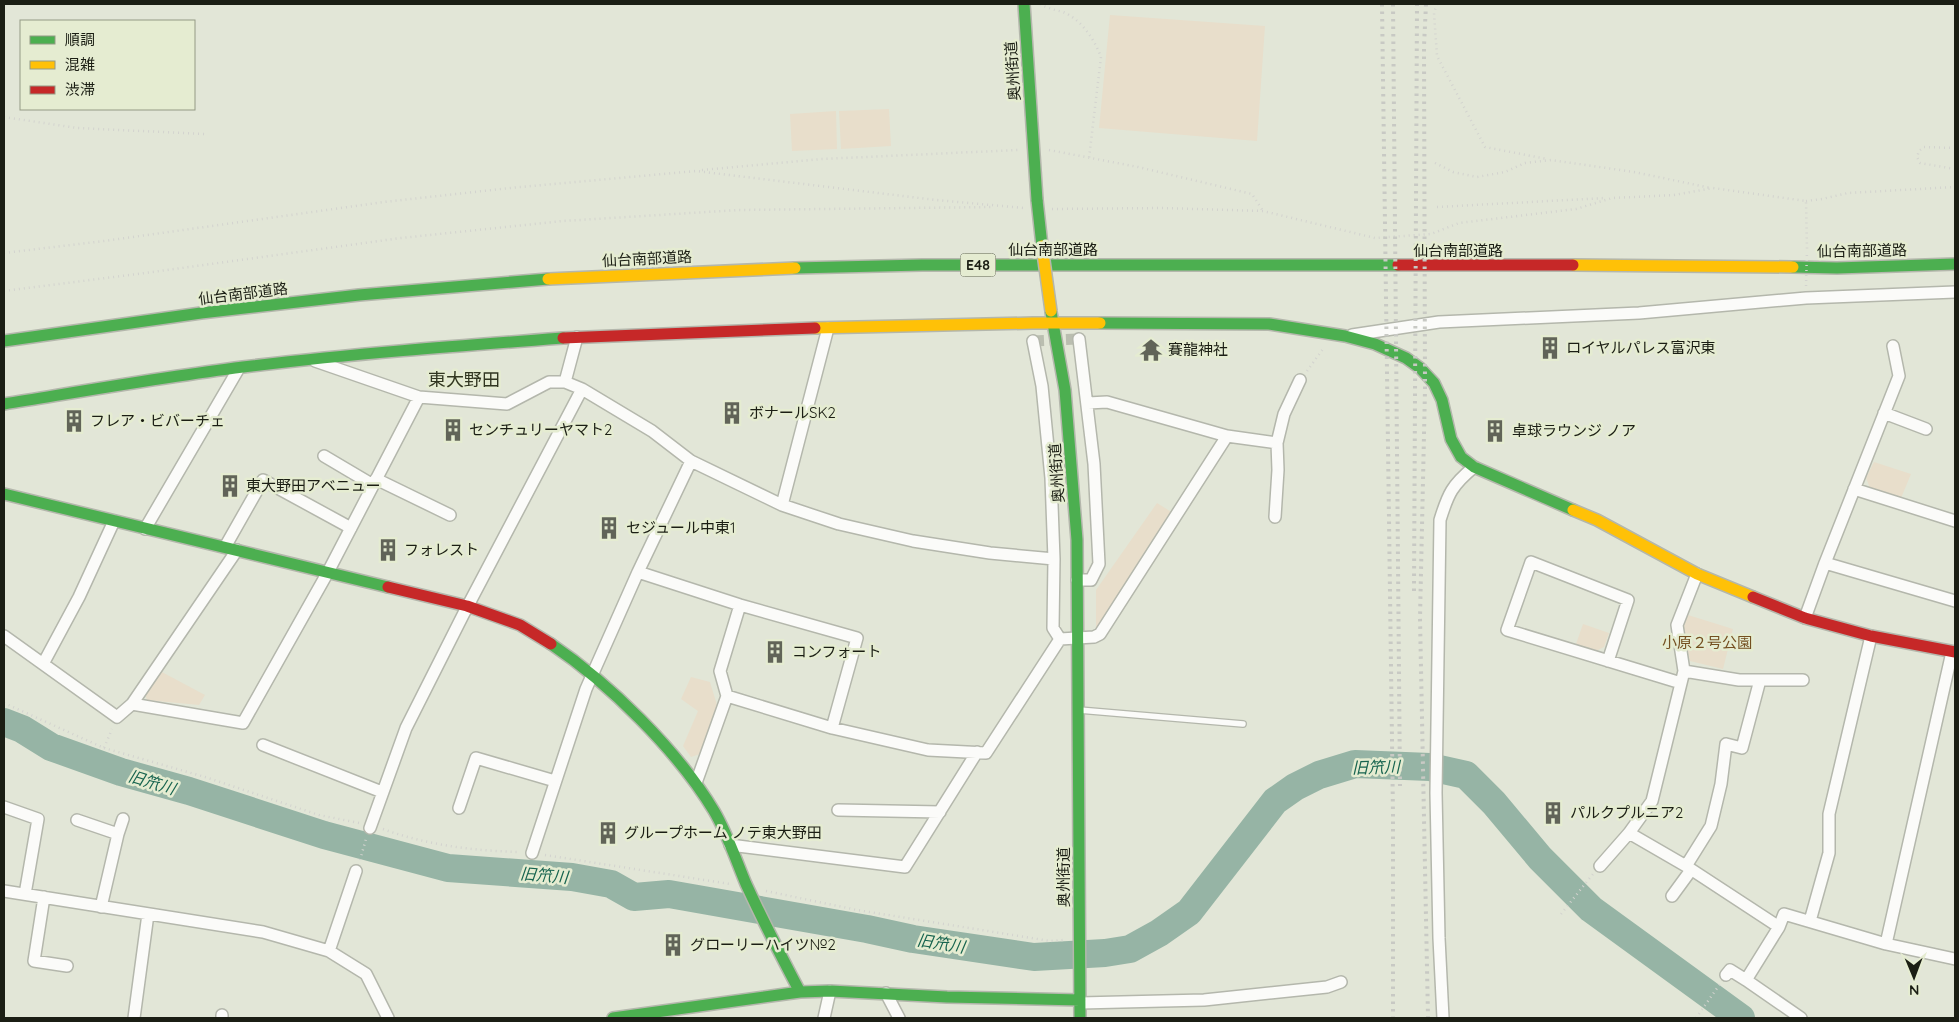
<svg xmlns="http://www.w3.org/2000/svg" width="1959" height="1022" font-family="Quicksand,'Noto Sans JP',sans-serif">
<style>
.green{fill:#e8decb}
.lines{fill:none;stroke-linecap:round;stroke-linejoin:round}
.river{stroke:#96b4a5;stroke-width:28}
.street-tunnel{stroke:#babeb0;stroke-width:11;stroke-dasharray:11 5.5;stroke-linecap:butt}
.lane-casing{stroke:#b4b7ac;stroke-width:8}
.street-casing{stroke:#b4b7ac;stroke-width:14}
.fast-casing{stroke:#b4b7ac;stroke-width:14}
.slow-casing{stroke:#b4b7ac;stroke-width:14}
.jam-casing{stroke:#b4b7ac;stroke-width:14}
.path{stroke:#d3d3cf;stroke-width:2.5;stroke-dasharray:1 4;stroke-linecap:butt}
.lane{stroke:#fbfbf9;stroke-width:5.5}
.street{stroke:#fbfbf9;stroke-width:11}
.fast{stroke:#4caf50;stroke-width:11}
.slow{stroke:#ffc107;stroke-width:11}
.jam{stroke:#c62828;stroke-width:11}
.rail{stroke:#c8c9c4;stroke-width:4;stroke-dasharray:2.5 5;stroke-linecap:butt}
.fast-bridge-casing{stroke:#b4b7ac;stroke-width:14;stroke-linecap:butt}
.slow-bridge-casing{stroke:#b4b7ac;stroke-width:14;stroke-linecap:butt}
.path-bridge{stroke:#d3d3cf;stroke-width:2.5;stroke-dasharray:1 4;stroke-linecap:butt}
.fast-bridge{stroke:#4caf50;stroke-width:11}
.slow-bridge{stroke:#ffc107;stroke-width:11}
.labels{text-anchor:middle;stroke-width:5;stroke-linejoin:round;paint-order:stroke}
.shield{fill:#e5ecd1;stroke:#585c4d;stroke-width:1}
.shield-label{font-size:14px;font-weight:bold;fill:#1b1e14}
.street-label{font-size:15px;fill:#1b1e14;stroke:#e5ecd1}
.poi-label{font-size:15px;fill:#1b1e14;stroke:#e5ecd1;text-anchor:start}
.park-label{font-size:15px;fill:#744f20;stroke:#e5ecd1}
.water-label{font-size:16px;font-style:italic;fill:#17644f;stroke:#e5ecd1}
.quarter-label{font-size:18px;fill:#313620;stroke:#e5ecd1}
</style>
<rect width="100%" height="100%" fill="#e2e6d7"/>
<path class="green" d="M 1110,15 L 1265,26 L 1257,141 L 1099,128 Z
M 889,109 L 891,146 L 841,149 L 839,111 Z
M 836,111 L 837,149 L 792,151 L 790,114 Z
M 1874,462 L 1911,474 L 1901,498 L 1870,488 L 1866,478 Z
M 1157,503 L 1173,513 L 1098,627 L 1096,627 L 1096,590 Z
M 1688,615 L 1733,629 L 1723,669 L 1690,661 L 1683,628 Z
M 1583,624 L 1609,633 L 1604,647 L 1596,651 L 1576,644 Z
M 160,671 L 205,695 L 199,705 L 147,700 L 145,694 Z
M 691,677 L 710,682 L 717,705 L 700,754 L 691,757 L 683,746 L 698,711 L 681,699 Z"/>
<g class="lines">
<path class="river" d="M 4,722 L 22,729 L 51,747 L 121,772 L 189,791 L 324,835 L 448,868 L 572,877 L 611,884 L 634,897 L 669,894 L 867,929 L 913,939 L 1034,957 L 1105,953 L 1130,949 L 1159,933 L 1189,912 L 1275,801 L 1295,787 L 1319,775 L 1355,764 L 1430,767 L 1466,775 L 1494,803 L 1540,858 L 1591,909 L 1741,1018"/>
<path class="street-tunnel" d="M 1033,341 L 1079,339"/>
<defs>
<path id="lane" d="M 1079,710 L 1243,724"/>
<path id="street" d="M 1352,335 L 1439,322 L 1639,313 L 1806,298 L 1955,292
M 1033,341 L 1042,386 L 1051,478 L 1054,559 L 1053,628 L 1060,639
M 315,361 L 419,397 L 507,404 L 549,382 L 565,382 L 582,389 L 652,431 L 691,461 L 782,505 L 839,524 L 913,541 L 990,553 L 1054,559
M 565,382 L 577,337
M 1884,413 L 1926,429
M 1227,436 L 1277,443 L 1278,470 L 1275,517
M 1277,443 L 1284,414 L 1300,380
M 324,456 L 373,485
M 376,479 L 450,515
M 1854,489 L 1955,521
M 782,505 L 828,328
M 145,529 L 239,368
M 225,547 L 263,480 L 351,528
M 237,550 L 132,704 L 243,723 L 328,572 L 419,397
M 1825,563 L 1955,601
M 638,572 L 691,461
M 1697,574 L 1677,625 L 1684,671 L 1652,801 L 1629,833 L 1686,866 L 1779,927 L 1746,980 L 1801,1018
M 1077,580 L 1091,580 L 1099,564 L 1094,464 L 1079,339
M 1805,618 L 1825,563 L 1899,376 L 1893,346
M 4,636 L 117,717 L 132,704
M 1608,661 L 1628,600 L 1531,562 L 1507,630 L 1681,683
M 43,664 L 79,597 L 114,521
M 1684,671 L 1739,680 L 1803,680
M 727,696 L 720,671 L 740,605
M 263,745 L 382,792
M 696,783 L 727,696 L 832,728 L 928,750 L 986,753 L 1060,639 L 1094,637 L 1100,634 L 1227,436 L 1107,402 L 1088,403
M 4,807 L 38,819 L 25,894
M 459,808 L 476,758 L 555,781
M 838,810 L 940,812
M 77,820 L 118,834 L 101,907
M 370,828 L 406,728 L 463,615 L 582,389
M 118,834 L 123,819
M 730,845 L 905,867 L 977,752
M 532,853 L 586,689 L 638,572 L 740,605 L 857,638 L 832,728
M 1600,866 L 1629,833
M 1686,866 L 1711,826 L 1721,784 L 1726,744 L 1742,748 L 1760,680
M 4,891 L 263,932 L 329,951 L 366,974 L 388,1018
M 1672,896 L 1691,870
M 44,897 L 34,961 L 67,966
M 1810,921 L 1829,853 L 1829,814 L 1871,636
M 1779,927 L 1784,914 L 1886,944 L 1955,959
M 1886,944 L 1952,652
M 329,951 L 356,871
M 1726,975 L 1730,970 L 1746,980
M 886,993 L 899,1018
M 1080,1003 L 1204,1000 L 1327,987 L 1341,982
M 222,1015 L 222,1018
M 134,1018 L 148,914
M 824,1018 L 830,991
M 1443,1018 L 1439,938 L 1436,793 L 1440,520 C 1448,494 1452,485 1474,467"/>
<path id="fast" d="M 1037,200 L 1042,246
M 1793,267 L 1837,268 L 1955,264
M 795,268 L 922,265 L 1398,265
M 1051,312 L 1065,390 L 1077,540 L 1080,1018
M 1100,323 L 1269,324 L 1345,336 L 1375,344 L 1406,358 L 1420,368 L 1434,383 L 1442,400 L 1451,439 L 1461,457 L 1474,467 L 1573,510
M 4,341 L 201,313 L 359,295 L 548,279
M 4,404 C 84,391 163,377 243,367 C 349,354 456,346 563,338
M 4,494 L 388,587
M 551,644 C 609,683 678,751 714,811 C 727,833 736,860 746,884 C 763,921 781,956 800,992
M 613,1018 L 800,992 L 830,991 L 947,997 L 1080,1000"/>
<path id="slow" d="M 1573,265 L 1793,267
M 548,279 L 795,268
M 815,328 L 1033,323 L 1100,323
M 1573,510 L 1597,520 L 1697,574 L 1753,597"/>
<path id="jam" d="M 1398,265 L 1573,265
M 563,338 L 815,328
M 388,587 L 467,606 L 520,625 L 551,644
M 1753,597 L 1805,618 L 1871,636 L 1955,652"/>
</defs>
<use href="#lane" class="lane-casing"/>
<use href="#street" class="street-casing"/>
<use href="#fast" class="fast-casing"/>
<use href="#slow" class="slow-casing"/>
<use href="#jam" class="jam-casing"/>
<path class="path" d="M 1040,4 C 1047,8 1055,10 1063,12 C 1082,20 1094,39 1101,57 L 1089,158
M 1437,4 L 1434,13 L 1437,56 L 1485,147 L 1547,159
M 4,117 L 77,128 L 205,134
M 1955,148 L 1924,147 L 1919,151 L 1917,157 L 1920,163 L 1955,169
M 1049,150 L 1138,167 L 1252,194 L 1263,211
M 1435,163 L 1453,172 L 1477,177 L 1505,172 L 1525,163 L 1551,160 L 1634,172 L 1711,188
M 702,170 L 822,159 L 1018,150
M 1806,201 L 1822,199 L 1848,193 L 1955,187
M 1437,207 L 1605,198
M 1052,209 L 1162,208 L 1263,211 L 1375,238 L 1431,234 L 1459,223 L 1576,209 L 1612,198 L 1674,195 L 1713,188 L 1806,201 L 1807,249
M 4,253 L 104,241 L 384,202 L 510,188 L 696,171 L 936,200 L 1024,208
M 4,291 L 145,273 L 401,238 L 563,221 L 739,210 L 993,207
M 1307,371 L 1323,349
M 4,703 L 104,748 L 112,729
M 104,748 L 205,777 L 319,815 L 359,823
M 383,829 C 426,845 475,851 520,852
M 545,855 L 730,884
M 360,860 L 366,839
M 766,891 L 857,910 L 1050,941 L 1064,940
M 1561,914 L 1593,874
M 1696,1018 L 1720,984"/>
<use href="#lane" class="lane"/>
<use href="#street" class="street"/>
<use href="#fast" class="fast"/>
<use href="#slow" class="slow"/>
<use href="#jam" class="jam"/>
<path class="rail" d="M 1382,4 L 1393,814 L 1393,1018
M 1393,4 L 1400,786
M 1426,4 L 1424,46 L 1425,389 L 1420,618 L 1428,1018
M 1414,591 L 1417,4"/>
<defs>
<path id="fast-bridge" d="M 1024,4 L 1037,200"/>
<path id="slow-bridge" d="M 1042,246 L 1051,311"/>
</defs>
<use href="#fast-bridge" class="fast-bridge-casing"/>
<use href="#slow-bridge" class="slow-bridge-casing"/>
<path class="path-bridge" d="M 1806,286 L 1807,251"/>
<use href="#fast-bridge" class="fast-bridge"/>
<use href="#slow-bridge" class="slow-bridge"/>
</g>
<defs>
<symbol id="building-bare" viewBox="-9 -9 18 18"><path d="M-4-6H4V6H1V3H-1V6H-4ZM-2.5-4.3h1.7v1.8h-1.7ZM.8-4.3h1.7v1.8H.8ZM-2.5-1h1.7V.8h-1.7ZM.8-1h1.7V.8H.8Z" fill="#616458" stroke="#e5ecd1" stroke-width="2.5" paint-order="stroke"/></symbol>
<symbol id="temple-bare" viewBox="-9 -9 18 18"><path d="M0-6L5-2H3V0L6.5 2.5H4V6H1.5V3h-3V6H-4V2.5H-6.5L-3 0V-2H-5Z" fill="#616458" stroke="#e5ecd1" stroke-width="2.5" paint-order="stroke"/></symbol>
</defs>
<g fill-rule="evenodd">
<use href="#building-bare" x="1534" y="332" width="32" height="32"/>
<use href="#temple-bare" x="1135" y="334" width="32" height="32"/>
<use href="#building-bare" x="716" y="397" width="32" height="32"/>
<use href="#building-bare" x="58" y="405" width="32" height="32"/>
<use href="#building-bare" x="437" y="414" width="32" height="32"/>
<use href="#building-bare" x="1479" y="415" width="32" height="32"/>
<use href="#building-bare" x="214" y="470" width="32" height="32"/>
<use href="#building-bare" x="593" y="512" width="32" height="32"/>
<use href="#building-bare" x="372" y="534" width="32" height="32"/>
<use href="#building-bare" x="759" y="636" width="32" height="32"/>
<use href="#building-bare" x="1537" y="797" width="32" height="32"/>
<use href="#building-bare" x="592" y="817" width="32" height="32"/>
<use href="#building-bare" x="657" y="929" width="32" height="32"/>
</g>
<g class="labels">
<rect class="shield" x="960.5" y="253.5" width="35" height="23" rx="4"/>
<g class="shield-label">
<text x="978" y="270">E48</text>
</g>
<g class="street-label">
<text transform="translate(1013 71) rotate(-94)" y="5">奥州街道</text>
<text x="1053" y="255">仙台南部道路</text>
<text x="1458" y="256">仙台南部道路</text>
<text transform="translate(1862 251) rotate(-1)" y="5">仙台南部道路</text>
<text transform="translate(647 259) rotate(-3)" y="5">仙台南部道路</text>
<text transform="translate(243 294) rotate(-7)" y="5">仙台南部道路</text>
<text transform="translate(1057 473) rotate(-94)" y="5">奥州街道</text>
<text transform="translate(1064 877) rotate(-90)" y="5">奥州街道</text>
</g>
<g class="poi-label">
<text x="1566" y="353">ロイヤルパレス富沢東</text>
<text x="1168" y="355">賽龍神社</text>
<text x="749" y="418">ボナールSK2</text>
<text x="90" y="426">フレア・ビバーチェ</text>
<text x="469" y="435">センチュリーヤマト2</text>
<text x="1512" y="436">卓球ラウンジ ノア</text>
<text x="246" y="491">東大野田アベニュー</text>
<text x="626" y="533">セジュール中東1</text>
<text x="404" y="555">フォレスト</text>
<text x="792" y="657">コンフォート</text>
<text x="1570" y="818">パルクプルニア2</text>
<text x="624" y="838">グループホーム ノテ東大野田</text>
<text x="690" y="950">グローリーハイツ№2</text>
</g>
<g class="park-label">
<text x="1707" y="648">小原２号公園</text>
</g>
<g class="water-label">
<text transform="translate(1376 767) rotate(-1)" y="6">旧笊川</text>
<text transform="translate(152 782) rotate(17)" y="6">旧笊川</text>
<text transform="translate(544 875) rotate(5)" y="6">旧笊川</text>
<text transform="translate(941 943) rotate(9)" y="6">旧笊川</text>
</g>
<g class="quarter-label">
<text x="464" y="386">東大野田</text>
</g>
</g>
<rect width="1959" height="1022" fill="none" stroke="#1b1e14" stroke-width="10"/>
<rect x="20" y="20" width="175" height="90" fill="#e5ecd1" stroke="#949a85"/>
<rect x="30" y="36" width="25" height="8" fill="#4caf50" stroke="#949a85"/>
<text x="65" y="45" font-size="15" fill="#1b1e14">順調</text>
<rect x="30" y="61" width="25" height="8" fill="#ffc107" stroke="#949a85"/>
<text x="65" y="70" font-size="15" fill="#1b1e14">混雑</text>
<rect x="30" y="86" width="25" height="8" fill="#c62828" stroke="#949a85"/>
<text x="65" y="95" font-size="15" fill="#1b1e14">渋滞</text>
<g transform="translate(1914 977) rotate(179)" stroke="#e5ecd1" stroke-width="4" paint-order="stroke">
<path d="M0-4L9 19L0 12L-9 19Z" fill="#1b1e14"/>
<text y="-8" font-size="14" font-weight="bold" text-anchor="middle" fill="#1b1e14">N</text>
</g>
</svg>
